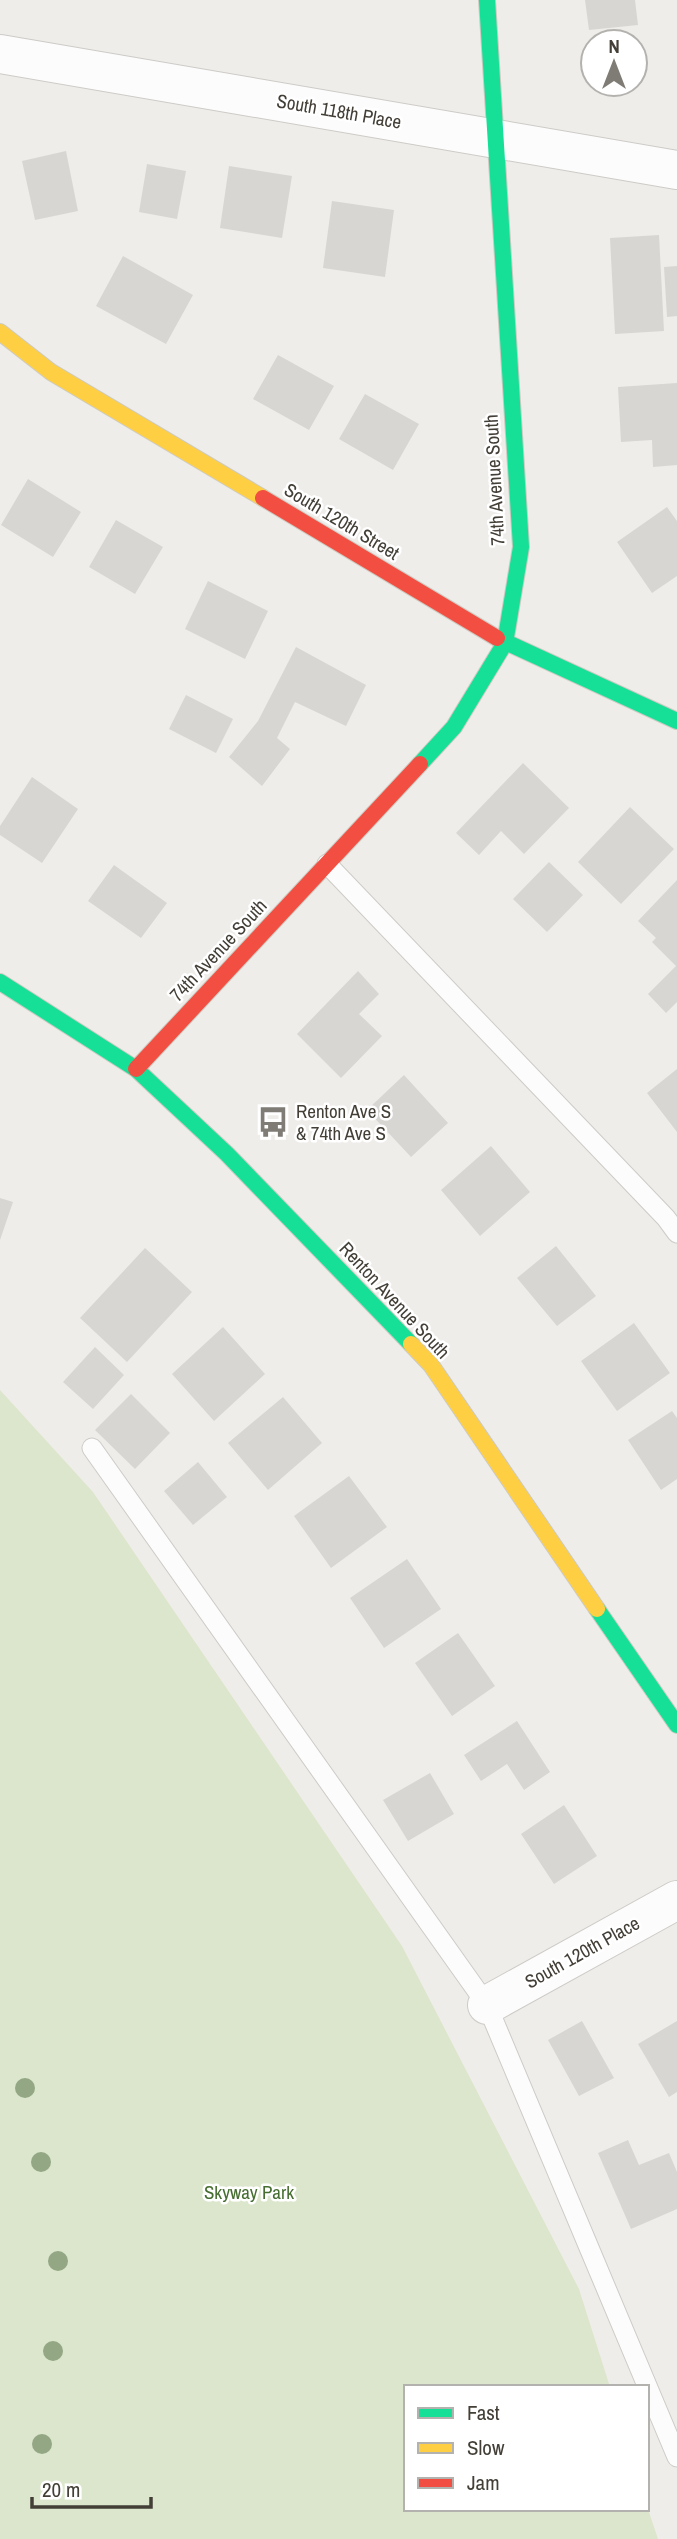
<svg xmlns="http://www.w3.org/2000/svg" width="677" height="2539" font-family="'Archivo Narrow',sans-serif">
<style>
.green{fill:#dce6cc}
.building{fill:#d8d6d2}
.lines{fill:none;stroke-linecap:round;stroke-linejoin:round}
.lane-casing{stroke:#cdcbc7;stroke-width:21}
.street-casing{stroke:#cdcbc7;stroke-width:40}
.fast-casing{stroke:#cdcac1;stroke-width:18}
.slow-casing{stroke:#cdcac1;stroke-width:18}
.jam-casing{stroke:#cdcac1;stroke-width:18}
.lane{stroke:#fdfcfc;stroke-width:19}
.street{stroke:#fdfcfc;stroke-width:38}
.fast{stroke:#16e098;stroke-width:16}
.slow{stroke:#ffcf43;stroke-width:16}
.jam{stroke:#f24e42;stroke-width:16}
.tree{fill:#93a784}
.labels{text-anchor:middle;stroke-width:5;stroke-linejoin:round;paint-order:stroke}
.street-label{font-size:19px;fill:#433f37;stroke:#fff}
.poi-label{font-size:19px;fill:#433f37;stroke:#fff;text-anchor:start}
.park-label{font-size:19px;fill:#476e31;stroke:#fff}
</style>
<rect width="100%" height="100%" fill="#efede9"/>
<path class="green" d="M 0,1390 L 93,1492 L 402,1946 L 579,2289 L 610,2387 L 406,2387 L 406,2509 L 647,2509 L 647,2506 L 658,2539 L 0,2539 Z"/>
<path class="building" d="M 585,0 L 635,0 L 638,25 L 589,30 Z
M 66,151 L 78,211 L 35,220 L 22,161 Z
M 147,164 L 186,171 L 177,219 L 139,212 Z
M 229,166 L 292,176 L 282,238 L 220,228 Z
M 332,201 L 394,210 L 385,277 L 323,268 Z
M 659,235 L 664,331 L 615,334 L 610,238 Z
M 123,256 L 193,295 L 166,344 L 96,306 Z
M 677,266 L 677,316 L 667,317 L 664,267 Z
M 278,355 L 334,386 L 309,430 L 253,399 Z
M 677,383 L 677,465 L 653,467 L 652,440 L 621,442 L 618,387 Z
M 365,394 L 419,424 L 393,470 L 339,439 Z
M 28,479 L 81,512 L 53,557 L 1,525 Z
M 667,507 L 677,521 L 677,576 L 652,593 L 617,542 Z
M 116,520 L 163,547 L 135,594 L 89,567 Z
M 208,581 L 268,611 L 245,659 L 185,629 Z
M 296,647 L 366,685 L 346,726 L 295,702 L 277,738 L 290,749 L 262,786 L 229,757 L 258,721 Z
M 186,695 L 233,719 L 216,753 L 169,729 Z
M 523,763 L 569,808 L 524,854 L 501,831 L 479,855 L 456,833 Z
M 32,777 L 78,809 L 42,863 L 0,835 L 0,826 Z
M 630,807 L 674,849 L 621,904 L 578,862 Z
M 549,862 L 583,895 L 547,932 L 513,899 Z
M 114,865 L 167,903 L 141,938 L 88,901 Z
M 677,880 L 677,1002 L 666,1013 L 648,994 L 676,966 L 652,942 L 656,938 L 638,921 Z
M 358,971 L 379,994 L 359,1014 L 382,1036 L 341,1078 L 297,1034 Z
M 677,1069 L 677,1132 L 647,1093 Z
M 404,1075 L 448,1123 L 411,1157 L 367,1110 Z
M 491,1146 L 530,1192 L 480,1236 L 441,1190 Z
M 0,1198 L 13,1202 L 0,1240 Z
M 556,1246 L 596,1296 L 557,1326 L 517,1278 Z
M 145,1248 L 192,1292 L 127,1362 L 80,1318 Z
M 634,1323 L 670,1373 L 617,1411 L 581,1361 Z
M 223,1327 L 265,1374 L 214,1421 L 172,1374 Z
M 95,1347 L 124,1375 L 93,1409 L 63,1382 Z
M 131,1394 L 170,1433 L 135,1469 L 95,1430 Z
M 283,1397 L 322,1443 L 268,1490 L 228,1443 Z
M 672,1411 L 677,1418 L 677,1479 L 661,1490 L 628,1440 Z
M 198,1462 L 227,1497 L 193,1525 L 164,1491 Z
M 349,1476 L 387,1527 L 331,1568 L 294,1516 Z
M 407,1559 L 441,1609 L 384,1648 L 350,1598 Z
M 458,1633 L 495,1686 L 452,1716 L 415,1663 Z
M 517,1721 L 550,1772 L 524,1790 L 507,1764 L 481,1781 L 464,1755 Z
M 430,1773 L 454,1814 L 408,1841 L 383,1800 Z
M 564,1805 L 597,1856 L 554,1884 L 521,1834 Z
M 582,2021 L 614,2078 L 579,2096 L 548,2040 Z
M 677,2021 L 677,2092 L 669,2097 L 638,2044 Z
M 628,2140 L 639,2165 L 669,2153 L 677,2172 L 677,2209 L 631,2229 L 598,2153 Z"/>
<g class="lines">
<defs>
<path id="lane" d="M 327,864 L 666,1218 L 677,1233
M 92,1448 L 487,2005 L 677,2457"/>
<path id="street" d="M 0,54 L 677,170
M 487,2005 L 677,1900"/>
<path id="fast" d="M 497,638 L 677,721
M 420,764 L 454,727 L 505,643 L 521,547 L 487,0
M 0,982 L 136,1069 L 227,1154 L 411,1344
M 597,1609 L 677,1725"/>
<path id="slow" d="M 0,332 L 51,372 L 263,498
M 411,1344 L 431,1365 L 597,1609"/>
<path id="jam" d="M 263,498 L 497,638
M 136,1069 L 420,764"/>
</defs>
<use href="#lane" class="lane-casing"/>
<use href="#street" class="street-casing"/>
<use href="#fast" class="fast-casing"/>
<use href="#slow" class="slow-casing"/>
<use href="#jam" class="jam-casing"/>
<use href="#lane" class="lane"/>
<use href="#street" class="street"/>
<use href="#fast" class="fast"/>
<use href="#slow" class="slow"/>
<use href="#jam" class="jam"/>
</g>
<g class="tree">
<circle cx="25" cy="2088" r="10"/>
<circle cx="41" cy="2162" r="10"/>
<circle cx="58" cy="2261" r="10"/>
<circle cx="53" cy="2351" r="10"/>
<circle cx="42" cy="2444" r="10"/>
</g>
<defs>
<symbol id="bus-bare" viewBox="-9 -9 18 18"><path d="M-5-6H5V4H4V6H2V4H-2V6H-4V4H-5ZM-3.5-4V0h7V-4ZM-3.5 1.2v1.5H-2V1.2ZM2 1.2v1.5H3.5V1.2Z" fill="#7f7c75" stroke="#fff" stroke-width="2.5" paint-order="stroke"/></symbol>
</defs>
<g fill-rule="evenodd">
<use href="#bus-bare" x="251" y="1100" width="44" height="44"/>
</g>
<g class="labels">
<g class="street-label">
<text transform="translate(339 111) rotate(10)" y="7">South 118th Place</text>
<text transform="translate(494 480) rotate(-93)" y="7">74th Avenue South</text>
<text transform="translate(342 521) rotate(31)" y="7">South 120th Street</text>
<text transform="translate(218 950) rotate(-47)" y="7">74th Avenue South</text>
<text transform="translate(395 1300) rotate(47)" y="7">Renton Avenue South</text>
<text transform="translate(582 1952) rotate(-29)" y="7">South 120th Place</text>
</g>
<g class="poi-label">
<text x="296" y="1118">Renton Ave S<tspan x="296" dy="22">&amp; 74th Ave S</tspan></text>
</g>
<g class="park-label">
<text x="249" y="2199">Skyway Park</text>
</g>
</g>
<rect x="404" y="2385" width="245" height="126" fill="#ffffff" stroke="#b4b2af" stroke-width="2"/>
<rect x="418" y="2408" width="35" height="10" fill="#16e098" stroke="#b4b2af" stroke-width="2"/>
<text x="467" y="2420" font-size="21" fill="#433f37">Fast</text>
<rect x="418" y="2443" width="35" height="10" fill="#ffcf43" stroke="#b4b2af" stroke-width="2"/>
<text x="467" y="2455" font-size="21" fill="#433f37">Slow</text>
<rect x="418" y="2478" width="35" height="10" fill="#f24e42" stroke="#b4b2af" stroke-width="2"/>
<text x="467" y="2490" font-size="21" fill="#433f37">Jam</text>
<g transform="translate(614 63)"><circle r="33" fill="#ffffff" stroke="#b4b2af" stroke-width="2"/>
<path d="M0-5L12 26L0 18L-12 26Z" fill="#7f7c75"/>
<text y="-10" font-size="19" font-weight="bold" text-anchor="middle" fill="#433f37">N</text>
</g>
<path d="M32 2497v10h119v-10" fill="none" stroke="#433f37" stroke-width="3.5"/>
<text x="42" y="2497" font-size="21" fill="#433f37" stroke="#ffffff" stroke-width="5" paint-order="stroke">20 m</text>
</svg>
